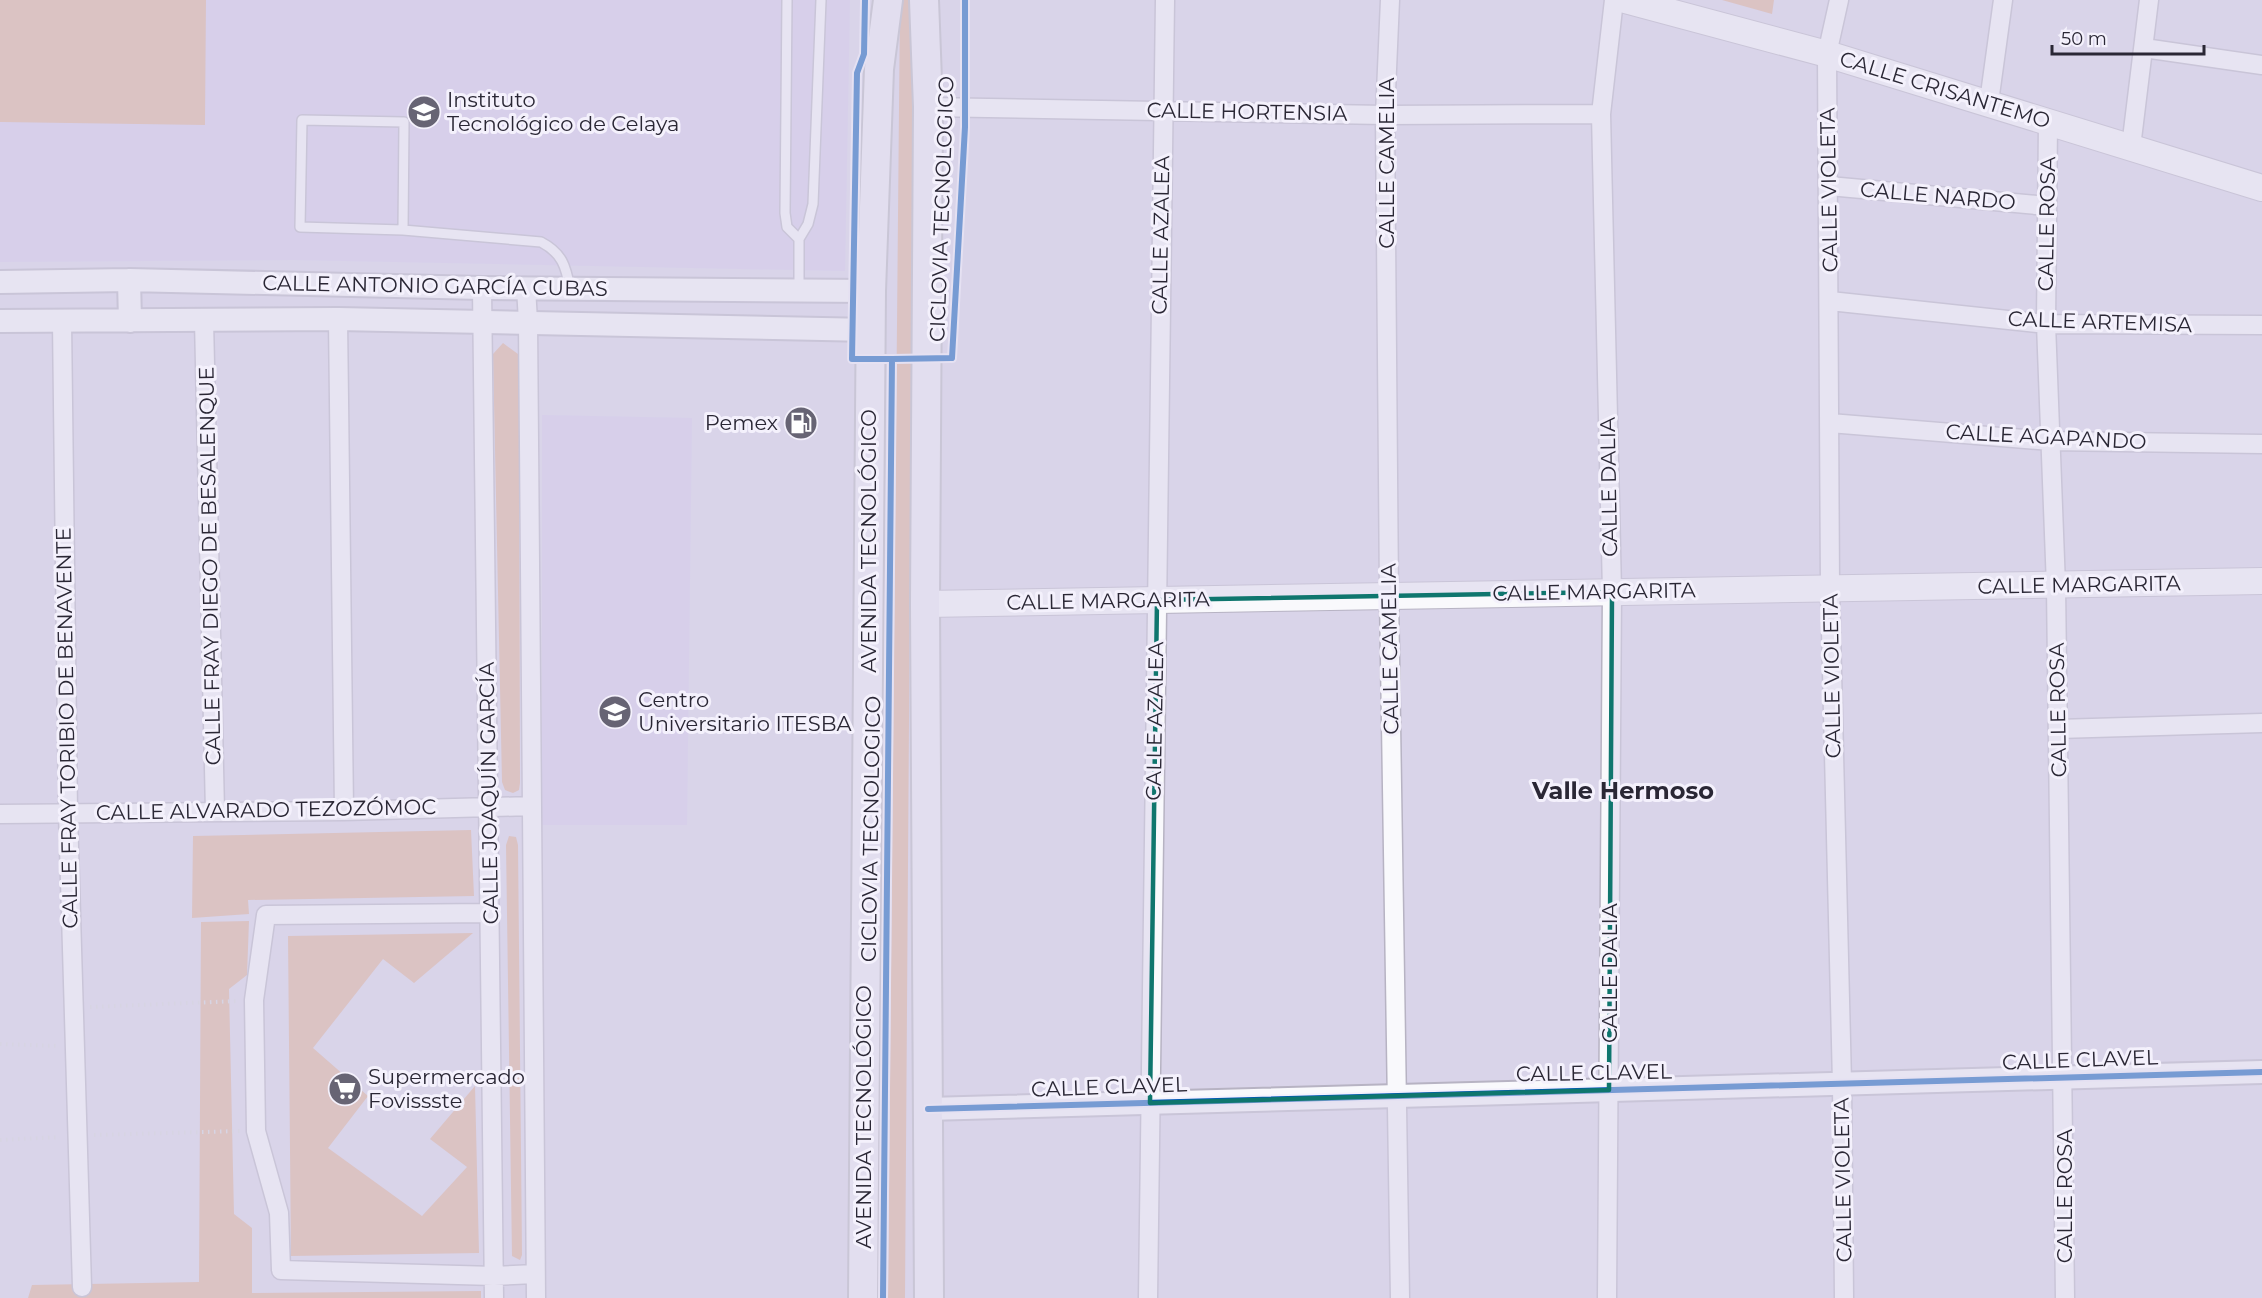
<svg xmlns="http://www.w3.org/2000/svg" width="2262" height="1298" font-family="Montserrat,sans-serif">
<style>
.built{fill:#d4cbec}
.green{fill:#ddaf96}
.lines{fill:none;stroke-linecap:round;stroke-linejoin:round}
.service-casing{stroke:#b7b3c3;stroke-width:12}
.minor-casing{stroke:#b7b3c3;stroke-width:21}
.tertiary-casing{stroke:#b7b3c3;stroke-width:26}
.secondary-casing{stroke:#b7b3c3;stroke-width:28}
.primary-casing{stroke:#b7b5bf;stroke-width:32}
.path{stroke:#d6d5db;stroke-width:4;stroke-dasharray:1.5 4.5;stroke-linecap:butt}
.service{stroke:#f9f9fc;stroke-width:9}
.minor{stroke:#f9f9fc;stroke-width:18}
.tertiary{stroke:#f9f9fc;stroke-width:22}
.secondary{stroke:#f9f9fc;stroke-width:26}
.primary{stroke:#eeecf5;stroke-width:28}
.cycleway-casing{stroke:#f4f1fc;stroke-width:10}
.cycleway{stroke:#0057b8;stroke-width:6}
.marked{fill:none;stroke:#0f766e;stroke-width:4.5;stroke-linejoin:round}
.labels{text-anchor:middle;stroke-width:6;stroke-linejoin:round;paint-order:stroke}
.street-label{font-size:21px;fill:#2a2735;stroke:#f4f1fc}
.poi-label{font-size:21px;fill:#2a2735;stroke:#f4f1fc;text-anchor:start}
.quarter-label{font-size:24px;font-weight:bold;fill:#2a2735;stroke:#f4f1fc}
</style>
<rect width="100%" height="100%" fill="#d9d4e9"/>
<path class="built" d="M 0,0 L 850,0 L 845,271 L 293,260 L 0,262 Z
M 542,415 L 692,418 L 687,825 L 542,825 Z"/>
<path class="green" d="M 0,0 L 206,0 L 205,125 L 0,122 Z
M 900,0 L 914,0 L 905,1298 L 888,1298 Z
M 1722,0 L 1774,0 L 1772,14 Z
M 503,343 L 518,354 L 519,368 L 520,783 L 519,790 L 513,793 L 505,790 L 502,782 L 493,354 Z
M 471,830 L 474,896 L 248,900 L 249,914 L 192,918 L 193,836 Z
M 509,836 L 516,837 L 518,845 L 522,1255 L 520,1260 L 512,1256 L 506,845 Z
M 249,921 L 247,975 L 229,989 L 234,1214 L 252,1228 L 252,1293 L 481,1291 L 481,1298 L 28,1298 L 32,1285 L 199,1282 L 201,922 Z
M 473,933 L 414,983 L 383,959 L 313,1048 L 368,1096 L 328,1148 L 422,1216 L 467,1167 L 430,1139 L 475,1086 L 479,1253 L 291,1256 L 288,936 Z"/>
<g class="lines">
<defs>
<path id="service" d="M 787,0 L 785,213 L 787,227 L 799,239
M 403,230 L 404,122 L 302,120 L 300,227 L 403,230 L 541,242 C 562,253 566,266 570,289
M 799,290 L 799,239 L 808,224 L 813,204 L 821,0"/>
<path id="minor" d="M 1390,0 L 1385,115 L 1389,595 L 1400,1298
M 1839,0 L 1827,54 L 1830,589 L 1842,1083 L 1844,1298
M 2144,48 L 2262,65
M 1989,102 L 2003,0
M 928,107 L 1385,115 L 1601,114
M 2048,122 L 2046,324 L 2056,586 L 2065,1298
M 2131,147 L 2149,0
M 1829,186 L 2047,206
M 482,288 L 494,1298
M 526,288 L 528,321 L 536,1298
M 1830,301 L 2046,324 L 2262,325
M 338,319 L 344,811
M 204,320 L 215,812
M 62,321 L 68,813 L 82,1287
M 1830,423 L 2050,441 L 2262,444
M 2058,729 L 2262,723
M 0,814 L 344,811 L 532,806
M 490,913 L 266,915 L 254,1000 L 256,1131 L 279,1213 L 281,1270 L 494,1276 L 535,1274
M 1148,1298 L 1165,0
M 1607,1298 L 1612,592 L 1601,114 L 1614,0"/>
<path id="tertiary" d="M 129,280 L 130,321
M 0,282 L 129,280 L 482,288 L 871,291
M 0,321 L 338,319 L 870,330
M 928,1109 L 2262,1072"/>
<path id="secondary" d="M 1625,0 L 1827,54 L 2262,188
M 925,604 L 2262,581"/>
<path id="primary" d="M 924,0 L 928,107 L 925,604 L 929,1298
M 863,1298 L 871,291 L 879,69 L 888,0"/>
</defs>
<use href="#service" class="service-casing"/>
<use href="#minor" class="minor-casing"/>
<use href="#tertiary" class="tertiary-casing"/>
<use href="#secondary" class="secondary-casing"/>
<use href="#primary" class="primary-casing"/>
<path class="path" d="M 90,1007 L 238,1001
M 0,1044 L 58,1046
M 94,1135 L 240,1131
M 0,1140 L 60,1137"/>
<use href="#service" class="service"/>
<use href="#minor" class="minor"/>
<use href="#tertiary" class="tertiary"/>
<use href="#secondary" class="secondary"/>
<use href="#primary" class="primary"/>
<defs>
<path id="cycleway" d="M 865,0 L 864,54 L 857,73 L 852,359 L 892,359 L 883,1298
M 892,359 L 952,358 L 965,127 L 965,0
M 928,1109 L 2262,1072"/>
</defs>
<use href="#cycleway" class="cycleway-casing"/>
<use href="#cycleway" class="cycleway"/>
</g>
<path d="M0 0H2262V1298H0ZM 1612,592 L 1609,1090 L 1150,1103 L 1157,600 Z" fill="#d9d4e9" fill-opacity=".55" fill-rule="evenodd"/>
<path class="marked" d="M 1612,592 L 1609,1090 L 1150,1103 L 1157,600 Z"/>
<defs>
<symbol id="university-disc" viewBox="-11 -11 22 22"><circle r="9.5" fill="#676474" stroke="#f4f1fc"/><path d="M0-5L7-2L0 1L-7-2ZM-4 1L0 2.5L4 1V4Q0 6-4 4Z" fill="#fff"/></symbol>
<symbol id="fuel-disc" viewBox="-11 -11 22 22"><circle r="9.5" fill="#676474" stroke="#f4f1fc"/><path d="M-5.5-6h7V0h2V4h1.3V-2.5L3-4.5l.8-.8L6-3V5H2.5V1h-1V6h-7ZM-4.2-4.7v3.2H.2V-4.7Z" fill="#fff"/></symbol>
<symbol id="supermarket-disc" viewBox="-11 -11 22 22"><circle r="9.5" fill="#676474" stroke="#f4f1fc"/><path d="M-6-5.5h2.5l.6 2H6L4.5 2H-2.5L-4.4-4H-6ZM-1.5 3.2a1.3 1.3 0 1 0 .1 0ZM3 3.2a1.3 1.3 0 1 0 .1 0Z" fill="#fff"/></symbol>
</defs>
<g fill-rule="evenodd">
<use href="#university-disc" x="405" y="93" width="38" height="38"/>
<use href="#fuel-disc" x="782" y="404" width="38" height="38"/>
<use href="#university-disc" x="596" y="693" width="38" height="38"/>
<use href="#supermarket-disc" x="326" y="1070" width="38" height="38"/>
</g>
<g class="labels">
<g class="street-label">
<text transform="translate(1945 90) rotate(17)" y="7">CALLE CRISANTEMO</text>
<text transform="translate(1247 112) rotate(1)" y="7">CALLE HORTENSIA</text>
<text transform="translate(1387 163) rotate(-90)" y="7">CALLE CAMELIA</text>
<text transform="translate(1829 190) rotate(-91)" y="7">CALLE VIOLETA</text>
<text transform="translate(1938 196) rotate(5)" y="7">CALLE NARDO</text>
<text transform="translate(942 209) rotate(-88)" y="7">CICLOVIA TECNOLOGICO</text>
<text transform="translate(2047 224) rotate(-89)" y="7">CALLE ROSA</text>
<text transform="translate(1161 235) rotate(-89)" y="7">CALLE AZALEA</text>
<text transform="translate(435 286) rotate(1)" y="7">CALLE ANTONIO GARCÍA CUBAS</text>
<text transform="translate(2100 322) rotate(2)" y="7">CALLE ARTEMISA</text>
<text transform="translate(2046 437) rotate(3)" y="7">CALLE AGAPANDO</text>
<text transform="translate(1609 487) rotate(-91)" y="7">CALLE DALIA</text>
<text transform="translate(869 541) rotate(-90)" y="7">AVENIDA TECNOLÓGICO</text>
<text transform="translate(210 566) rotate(-91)" y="7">CALLE FRAY DIEGO DE BESALENQUE</text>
<text transform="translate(2079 585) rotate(-1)" y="7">CALLE MARGARITA</text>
<text transform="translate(1594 592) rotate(-1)" y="7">CALLE MARGARITA</text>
<text transform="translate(1108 601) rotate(-1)" y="7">CALLE MARGARITA</text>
<text transform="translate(1390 649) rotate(-91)" y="7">CALLE CAMELIA</text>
<text transform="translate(1832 676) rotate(-91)" y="7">CALLE VIOLETA</text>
<text transform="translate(2058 710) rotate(-91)" y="7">CALLE ROSA</text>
<text transform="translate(1155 721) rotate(-89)" y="7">CALLE AZALEA</text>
<text transform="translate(67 728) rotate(-91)" y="7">CALLE FRAY TORIBIO DE BENAVENTE</text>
<text transform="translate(489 793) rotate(-91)" y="7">CALLE JOAQUÍN GARCÍA</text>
<text transform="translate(266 810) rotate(-1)" y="7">CALLE ALVARADO TEZOZÓMOC</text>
<text transform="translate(871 829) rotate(-89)" y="7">CICLOVIA TECNOLOGICO</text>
<text transform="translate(1610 973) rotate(-90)" y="7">CALLE DALIA</text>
<text transform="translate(2080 1060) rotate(-2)" y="7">CALLE CLAVEL</text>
<text transform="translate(1594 1073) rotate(-1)" y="7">CALLE CLAVEL</text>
<text transform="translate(1109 1087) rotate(-2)" y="7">CALLE CLAVEL</text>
<text transform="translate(864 1117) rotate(-90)" y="7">AVENIDA TECNOLÓGICO</text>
<text transform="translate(1843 1180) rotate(-91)" y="7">CALLE VIOLETA</text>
<text transform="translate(2065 1196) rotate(-90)" y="7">CALLE ROSA</text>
</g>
<g class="poi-label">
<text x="447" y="107">Instituto<tspan x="447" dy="24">Tecnológico de Celaya</tspan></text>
<text x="778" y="430" text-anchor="end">Pemex</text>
<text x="638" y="707">Centro<tspan x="638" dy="24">Universitario ITESBA</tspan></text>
<text x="368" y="1084">Supermercado<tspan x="368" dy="24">Fovissste</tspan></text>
</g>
<g class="quarter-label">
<text x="1623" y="799">Valle Hermoso</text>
</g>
</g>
<path d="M2052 45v9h152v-9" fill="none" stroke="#2a2735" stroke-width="3"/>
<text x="2061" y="45" font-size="18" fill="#2a2735" stroke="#f4f1fc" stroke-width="4.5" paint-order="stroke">50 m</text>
</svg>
